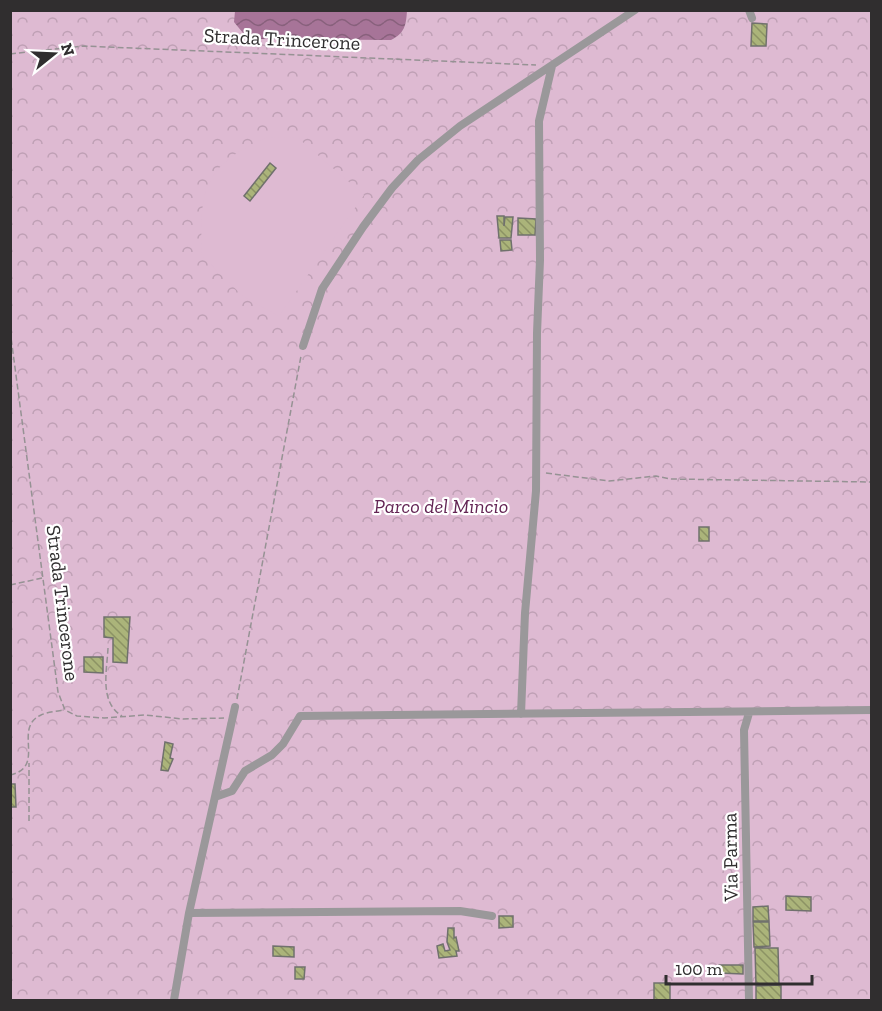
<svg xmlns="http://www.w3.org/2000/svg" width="882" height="1011" font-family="'Zilla Slab',serif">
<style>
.park{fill:url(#park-crowns)}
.garden{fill:#debad2}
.water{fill:url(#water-waves)}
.building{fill:url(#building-back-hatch);stroke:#70716d;stroke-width:1.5}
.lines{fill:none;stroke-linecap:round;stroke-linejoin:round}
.path{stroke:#969294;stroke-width:1.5;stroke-dasharray:6 3;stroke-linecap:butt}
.street{stroke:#9a989a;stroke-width:8}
.labels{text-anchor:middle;stroke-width:4.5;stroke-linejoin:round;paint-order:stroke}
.street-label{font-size:20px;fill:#302e2f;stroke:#fff}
.park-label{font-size:20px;font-style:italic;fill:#632454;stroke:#fff}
</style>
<defs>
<pattern id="park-crowns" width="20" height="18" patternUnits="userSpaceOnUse" patternTransform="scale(1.5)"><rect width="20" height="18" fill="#debad2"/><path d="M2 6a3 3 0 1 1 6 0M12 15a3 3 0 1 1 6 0" fill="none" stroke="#bfa0b5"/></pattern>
<pattern id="water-waves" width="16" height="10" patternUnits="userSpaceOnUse" patternTransform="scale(1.5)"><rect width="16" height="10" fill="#a77498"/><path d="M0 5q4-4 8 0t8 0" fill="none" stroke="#88607c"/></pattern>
<pattern id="building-back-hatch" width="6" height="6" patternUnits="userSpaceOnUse" patternTransform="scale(1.5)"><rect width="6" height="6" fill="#abb47a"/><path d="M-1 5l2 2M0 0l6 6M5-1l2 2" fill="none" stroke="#8c9364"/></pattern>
</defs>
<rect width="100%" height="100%" fill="#e4dfe2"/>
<path class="park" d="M 11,11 L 871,11 L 871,1000 L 11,1000 Z"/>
<path class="garden" d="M 267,137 L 298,138 L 364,195 L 279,316 L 244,297 L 202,256 C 199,189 203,166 267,137 Z"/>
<path class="water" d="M 235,11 L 235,10 L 407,11 C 406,25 405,33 391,40 L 254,39 L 243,33 L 234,22 Z"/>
<path class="building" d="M 752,23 L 767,24 L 766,46 L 751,46 Z
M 270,163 L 276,168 L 250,201 L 244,196 Z
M 497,216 L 504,216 L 504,226 L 505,217 L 513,217 L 511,238 L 499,238 Z
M 518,218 L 536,219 L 535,235 L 518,235 Z
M 500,240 L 511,240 L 512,250 L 501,251 Z
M 699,527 L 709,527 L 709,541 L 699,541 Z
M 104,617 L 130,617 L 127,663 L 113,662 L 113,638 L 104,637 Z
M 84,657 L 103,657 L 103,673 L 84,672 Z
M 165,742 L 173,744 L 170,758 L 173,759 L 168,771 L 161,770 Z
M 10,784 L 15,784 L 16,807 L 10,807 Z
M 786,896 L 811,897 L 811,911 L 786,910 Z
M 768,906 L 769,921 L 753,921 L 753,907 Z
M 499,916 L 513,916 L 513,927 L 499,928 Z
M 753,922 L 769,922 L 770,946 L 754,947 Z
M 448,928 L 454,928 L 454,938 L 456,937 L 459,951 L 456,951 L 457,956 L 439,958 L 437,946 L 443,944 L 445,951 L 450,950 L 447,942 Z
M 273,946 L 294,947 L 294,957 L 273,956 Z
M 755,948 L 778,948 L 779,984 L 756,985 Z
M 719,965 L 743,965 L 743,974 L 719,973 Z
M 295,967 L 305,967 L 304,979 L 295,979 Z
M 654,983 L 670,983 L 670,1000 L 654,1000 Z
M 781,985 L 781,1000 L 756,1000 L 756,986 Z"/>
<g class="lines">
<path class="path" d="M 10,54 L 83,46 L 536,65
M 10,330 L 58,692 L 65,710 L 77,716 L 104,718 L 145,715 L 183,719 L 224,718
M 546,473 L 609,481 L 656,476 L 670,479 L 872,482
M 10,585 L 42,578
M 108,648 C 107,671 99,702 122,716
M 237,699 L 301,356
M 10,775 C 47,767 12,728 41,715 C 47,712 57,711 64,710
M 29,821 L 29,763"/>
<path class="street" d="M 749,10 L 752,18
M 303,346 L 322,289 L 363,227 L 392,188 L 418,160 L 460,126 L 635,10
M 521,714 L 525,613 L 536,491 L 537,333 L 540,260 L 539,121 L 552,66
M 215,797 L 232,791 L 245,771 L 272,755 L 283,744 L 300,716 L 872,710
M 189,913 L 460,911 L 492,916
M 174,1000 L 189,913 L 235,707
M 749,1000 L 744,730 L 749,713"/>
</g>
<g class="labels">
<g class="street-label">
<text transform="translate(282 39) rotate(3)" y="7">Strada Trincerone</text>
<text transform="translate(63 603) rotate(83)" y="7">Strada Trincerone</text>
<text transform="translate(730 857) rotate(-91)" y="7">Via Parma</text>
</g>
<g class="park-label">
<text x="441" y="513">Parco del Mincio</text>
</g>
</g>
<rect width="882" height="1011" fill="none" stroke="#302e2f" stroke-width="24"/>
<g transform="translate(54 54) rotate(72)" stroke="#ffffff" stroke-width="4.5" paint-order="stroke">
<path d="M0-4.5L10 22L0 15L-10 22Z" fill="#302e2f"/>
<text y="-9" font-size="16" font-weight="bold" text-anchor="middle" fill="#302e2f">N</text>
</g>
<path d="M666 975v9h146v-9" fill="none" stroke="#302e2f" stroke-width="3"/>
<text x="675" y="975" font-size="18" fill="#302e2f" stroke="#ffffff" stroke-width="4.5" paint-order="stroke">100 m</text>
</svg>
